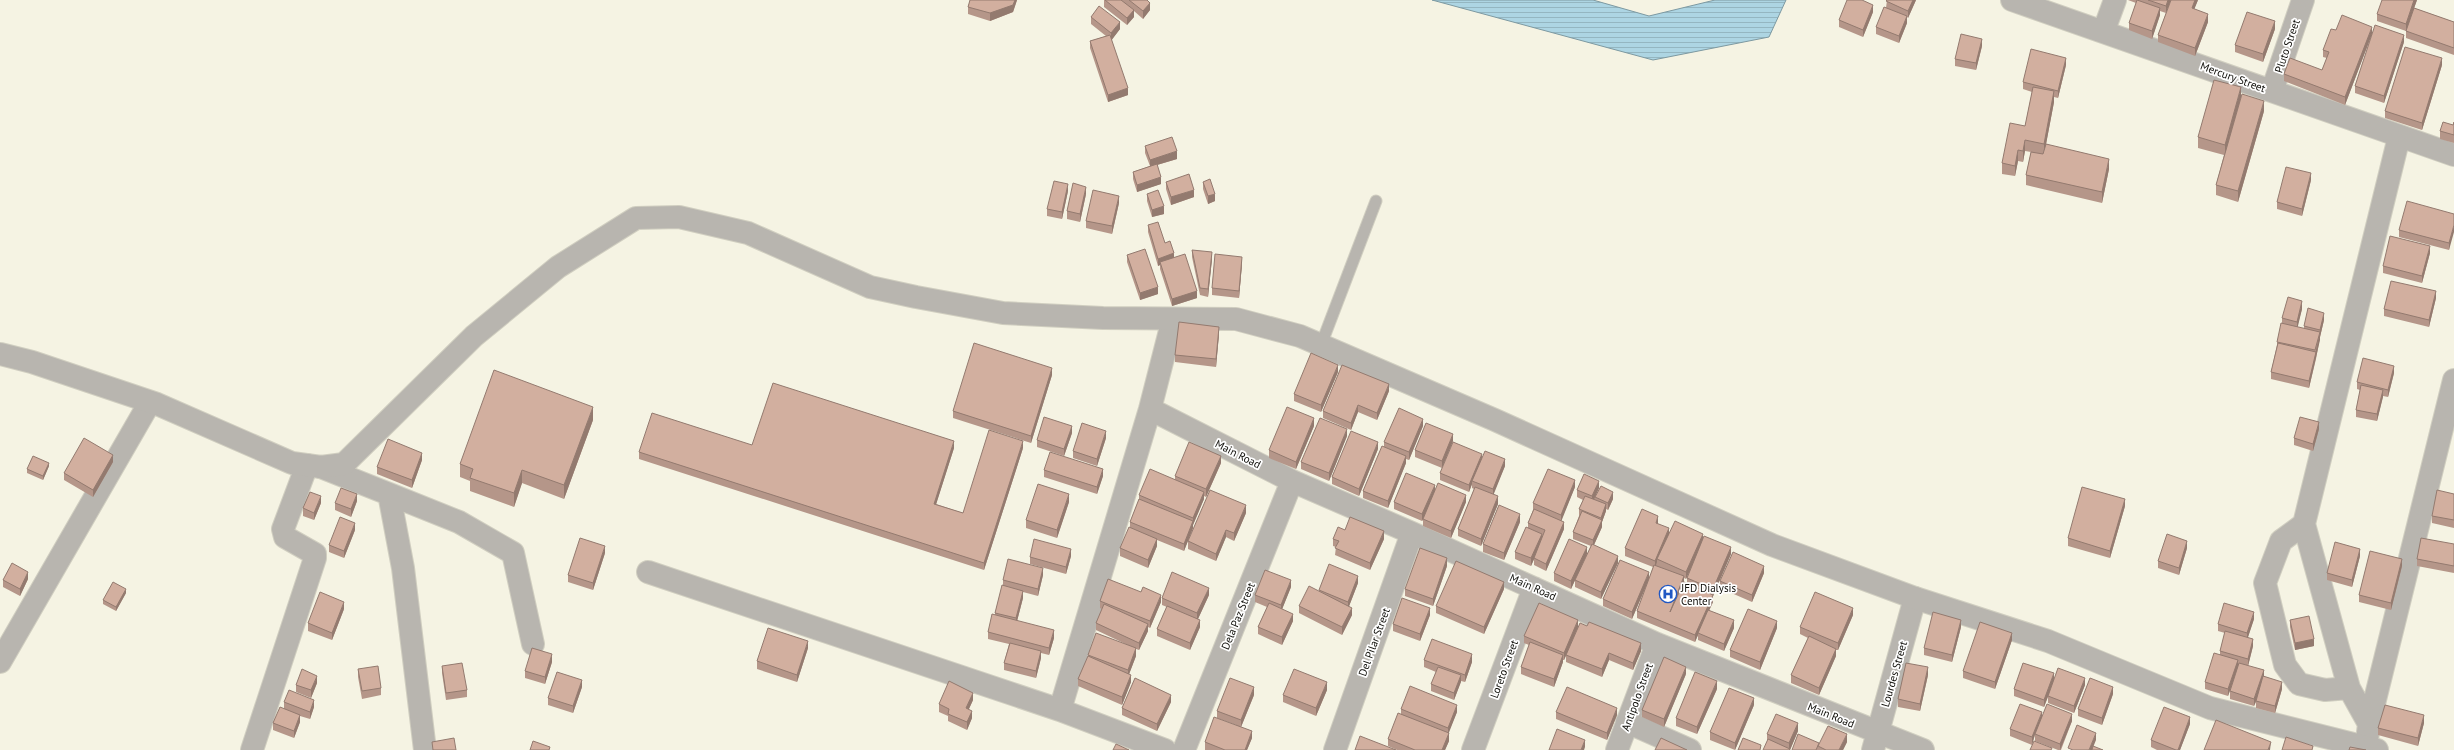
<svg xmlns="http://www.w3.org/2000/svg" width="2454" height="750" font-family="'PT Sans',sans-serif">
<style>
.water{fill:url(#water-rules);stroke:#7d99a1}
.lines{fill:none;stroke-linecap:round;stroke-linejoin:round}
.service-casing{stroke:#d0cec0;stroke-width:13}
.minor-casing{stroke:#d0cec0;stroke-width:24}
.tertiary-casing{stroke:#d0cec0;stroke-width:24}
.service{stroke:#b8b5af;stroke-width:11}
.minor{stroke:#b8b5af;stroke-width:22}
.tertiary{stroke:#b8b5af;stroke-width:22}
.wall{fill:#b59689;fill-rule:evenodd}
.shaded-wall{fill:#937a6f}
.building{fill:#d2af9f;stroke:#937a6f}
.labels{text-anchor:middle;stroke-width:3.5;stroke-linejoin:round;paint-order:stroke}
.street-label{font-size:11px;fill:#0d0c07;stroke:#fff}
.poi-label{font-size:11px;fill:#0d0c07;stroke:#fff;text-anchor:start}
</style>
<defs>
<pattern id="water-rules" width="6" height="5" patternUnits="userSpaceOnUse"><rect width="6" height="5" fill="#add5e3"/><path d="M0 2.5h6" fill="none" stroke="#94b6c1"/></pattern>
</defs>
<rect width="100%" height="100%" fill="#f5f3e3"/>
<path class="water" d="M 1432,0 L 1593,0 L 1649,16 L 1715,0 L 1786,0 L 1769,37 L 1653,60 Z"/>
<g class="lines">
<defs>
<path id="service" d="M 1321,345 L 1376,201"/>
<path id="minor" d="M 2012,0 L 2454,155
M 2104,30 L 2115,0
M 2272,91 L 2303,0
M 1150,409 L 1292,481 L 1412,533 L 1657,644 L 1923,750
M 321,467 L 389,494 L 403,568 L 425,750
M 389,494 L 459,522 L 513,553 L 533,644
M 2304,524 L 2281,541 L 2265,583 L 2285,665 L 2299,684 L 2325,690 L 2349,688
M 648,572 L 1060,710 L 1165,750
M 0,662 L 150,402
M 1060,710 L 1150,409 L 1173,319
M 1627,722 L 1690,750
M 2369,724 L 2454,380
M 2366,748 L 2369,724 L 2349,688 L 2304,524 L 2399,137
M 252,750 L 315,558 L 315,554 L 285,537 L 283,529 L 307,465
M 1184,750 L 1292,481
M 1335,750 L 1412,533
M 1473,750 L 1534,588
M 1617,750 L 1657,644
M 1873,750 L 1915,598"/>
<path id="tertiary" d="M 0,354 L 32,362 L 157,404 L 292,463 L 321,467 L 344,464 L 474,336 L 558,267 L 636,218 L 679,217 L 748,233 L 870,287 L 916,297 L 1003,313 L 1103,318 L 1236,319 L 1300,336 L 1495,420 L 1772,545 L 1915,598 L 2048,641 L 2210,708 L 2377,750"/>
</defs>
<use href="#service" class="service-casing"/>
<use href="#minor" class="minor-casing"/>
<use href="#tertiary" class="tertiary-casing"/>
<use href="#service" class="service"/>
<use href="#minor" class="minor"/>
<use href="#tertiary" class="tertiary"/>
</g>
<path class="wall" d="M 970,0 L 1017,0 L 1013,12 L 990,21 L 968,14 L 968,7 Z
M 1104,0 L 1147,0 L 1150,10 L 1143,19 L 1134,11 L 1134,17 L 1127,25 L 1104,7 Z
M 1887,0 L 1916,0 L 1908,18 L 1907,17 L 1907,23 L 1899,43 L 1876,34 L 1876,27 L 1886,8 Z
M 2128,0 L 2171,0 L 2166,13 L 2198,0 L 2194,9 L 2208,22 L 2195,56 L 2158,42 L 2158,35 L 2166,13 L 2160,11 L 2160,15 L 2152,39 L 2129,30 L 2129,23 L 2136,3 Z
M 2417,0 L 2414,8 L 2454,22 L 2454,55 L 2406,38 L 2406,30 L 2406,31 L 2377,21 L 2377,14 Z
M 1873,12 L 1863,37 L 1839,27 L 1839,20 Z
M 1091,17 L 1120,29 L 1111,40 L 1128,95 L 1108,102 L 1090,48 L 1090,41 L 1106,36 L 1091,24 Z
M 2275,29 L 2263,62 L 2235,52 L 2235,45 Z
M 2372,34 L 2345,105 L 2284,81 L 2284,74 L 2322,70 L 2327,58 L 2323,57 L 2323,50 Z
M 2404,42 L 2384,103 L 2355,93 L 2355,86 Z
M 1982,46 L 1976,70 L 1955,66 L 1955,59 Z
M 2066,65 L 2058,98 L 2054,97 L 2054,102 L 2046,144 L 2109,169 L 2102,203 L 2026,185 L 2026,175 L 2031,152 L 2025,151 L 2023,162 L 2018,161 L 2015,176 L 2002,174 L 2002,163 L 2025,126 L 2032,92 L 2023,89 L 2023,82 Z
M 2442,65 L 2422,130 L 2385,118 L 2385,111 Z
M 2241,98 L 2231,132 L 2264,111 L 2238,202 L 2216,195 L 2216,185 L 2224,155 L 2198,148 L 2198,137 Z
M 2454,122 L 2454,143 L 2440,139 L 2440,131 L 2453,125 Z
M 1145,146 L 1177,159 L 1157,165 L 1161,184 L 1137,192 L 1133,179 L 1133,172 L 1150,166 L 1145,153 Z
M 2311,180 L 2302,216 L 2277,209 L 2277,202 Z
M 1166,182 L 1194,197 L 1171,205 L 1166,189 Z
M 1203,182 L 1215,201 L 1208,204 L 1203,189 Z
M 1068,191 L 1062,219 L 1047,216 L 1047,209 Z
M 1086,194 L 1080,222 L 1067,219 L 1067,211 Z
M 1147,194 L 1164,214 L 1152,217 L 1147,201 Z
M 1119,203 L 1112,234 L 1086,228 L 1086,221 Z
M 2454,214 L 2449,250 L 2399,237 L 2399,230 Z
M 1148,225 L 1174,257 L 1197,298 L 1172,306 L 1160,269 L 1160,265 L 1158,266 L 1148,232 Z
M 1192,250 L 1212,259 L 1208,297 L 1200,295 L 1192,257 Z
M 2430,253 L 2422,283 L 2383,273 L 2383,266 Z
M 1127,255 L 1158,294 L 1140,300 L 1127,262 Z
M 1242,264 L 1239,298 L 1212,295 L 1212,288 Z
M 2436,298 L 2429,327 L 2384,316 L 2384,309 Z
M 2302,309 L 2297,327 L 2304,329 L 2304,326 L 2324,320 L 2320,337 L 2316,359 L 2309,388 L 2271,379 L 2271,372 L 2277,345 L 2277,342 L 2282,324 L 2282,318 Z
M 1219,334 L 1216,367 L 1175,362 L 1175,355 Z
M 1338,372 L 1321,412 L 1294,401 L 1294,394 Z
M 2394,373 L 2388,397 L 2383,396 L 2377,421 L 2356,417 L 2356,410 L 2360,390 L 2357,389 L 2357,382 Z
M 1052,375 L 1031,443 L 953,418 L 953,411 Z
M 1389,391 L 1377,420 L 1358,412 L 1351,430 L 1323,418 L 1323,411 Z
M 593,420 L 564,499 L 522,483 L 514,507 L 470,491 L 470,481 L 460,477 L 460,464 Z
M 1314,426 L 1296,469 L 1269,458 L 1269,450 Z
M 1423,426 L 1409,460 L 1406,459 L 1406,463 L 1388,508 L 1363,498 L 1363,491 L 1384,447 L 1384,442 Z
M 2319,429 L 2313,451 L 2294,445 L 2294,438 Z
M 1072,433 L 1064,456 L 1037,447 L 1037,440 Z
M 1347,436 L 1329,481 L 1301,469 L 1301,462 Z
M 1106,438 L 1097,466 L 1073,458 L 1073,451 Z
M 1453,441 L 1442,468 L 1415,457 L 1415,450 Z
M 752,445 L 954,448 L 936,504 L 963,513 L 1023,448 L 984,570 L 639,459 L 639,452 Z
M 1378,449 L 1359,496 L 1332,484 L 1332,477 Z
M 1482,458 L 1505,466 L 1493,494 L 1498,504 L 1481,546 L 1458,536 L 1458,529 L 1474,489 L 1472,488 L 1472,484 L 1469,492 L 1440,480 L 1440,473 Z
M 422,460 L 412,488 L 377,474 L 377,467 Z
M 113,462 L 93,497 L 64,480 L 64,473 Z
M 1221,463 L 1206,497 L 1204,496 L 1204,499 L 1193,525 L 1193,528 L 1184,551 L 1157,540 L 1157,546 L 1148,568 L 1120,556 L 1120,548 L 1130,527 L 1130,522 L 1139,499 L 1139,495 L 1175,479 L 1175,476 Z
M 49,466 L 43,480 L 27,473 L 27,469 Z
M 1044,470 L 1103,476 L 1097,494 L 1044,477 Z
M 1575,487 L 1561,520 L 1564,529 L 1546,571 L 1534,565 L 1534,559 L 1531,566 L 1515,559 L 1515,552 L 1528,528 L 1528,523 L 1533,510 L 1533,503 Z
M 1599,488 L 1596,494 L 1613,499 L 1608,510 L 1606,509 L 1606,511 L 1602,522 L 1602,527 L 1594,545 L 1618,563 L 1601,599 L 1575,587 L 1575,580 L 1591,546 L 1573,539 L 1573,532 L 1579,516 L 1579,509 L 1583,500 L 1577,497 L 1577,490 Z
M 2454,494 L 2454,528 L 2432,523 L 2432,516 Z
M 357,501 L 351,517 L 335,510 L 335,503 Z
M 1069,502 L 1057,538 L 1026,528 L 1026,520 Z
M 1394,502 L 1466,502 L 1451,538 L 1423,526 L 1423,520 L 1422,521 L 1394,509 Z
M 321,503 L 314,520 L 303,516 L 303,508 Z
M 2125,506 L 2110,558 L 2068,546 L 2068,538 Z
M 1246,513 L 1234,541 L 1226,537 L 1216,561 L 1188,549 L 1188,541 Z
M 1520,522 L 1504,560 L 1483,552 L 1483,544 Z
M 1658,523 L 1658,524 L 1669,534 L 1703,539 L 1731,554 L 1713,596 L 1713,602 L 1709,610 L 1734,628 L 1724,651 L 1698,640 L 1698,635 L 1695,642 L 1637,618 L 1637,611 L 1648,582 L 1632,619 L 1603,606 L 1603,599 L 1649,579 L 1653,567 L 1625,556 L 1625,548 ZM 1691,568 L 1687,578 L 1687,583 L 1684,583 L 1684,578 L 1686,579 Z
M 355,530 L 344,558 L 329,552 L 329,545 Z
M 1345,530 L 1384,539 L 1370,570 L 1335,555 L 1336,547 L 1333,546 L 1333,539 Z
M 2454,544 L 2454,573 L 2417,566 L 2417,559 Z
M 2187,548 L 2179,575 L 2158,568 L 2158,561 Z
M 605,553 L 593,590 L 568,582 L 568,575 Z
M 1587,554 L 1571,589 L 1554,581 L 1554,573 Z
M 1071,556 L 1066,574 L 1030,564 L 1030,557 Z
M 2360,556 L 2352,587 L 2327,580 L 2327,573 Z
M 1447,566 L 1433,606 L 1405,596 L 1405,589 Z
M 2402,566 L 2391,610 L 2359,602 L 2359,595 Z
M 1764,573 L 1752,602 L 1720,588 L 1720,581 Z
M 1043,575 L 1038,596 L 1023,592 L 1023,598 L 1017,621 L 1054,638 L 1049,655 L 1041,653 L 1041,658 L 1036,678 L 1004,670 L 1004,663 L 1009,644 L 988,639 L 988,632 L 995,615 L 995,613 L 1003,585 L 1003,580 Z
M 28,579 L 20,596 L 3,587 L 3,580 Z
M 1358,583 L 1349,606 L 1352,615 L 1342,635 L 1299,613 L 1299,606 L 1319,591 L 1319,590 Z
M 1291,587 L 1282,609 L 1293,621 L 1282,645 L 1258,634 L 1258,627 L 1267,607 L 1255,602 L 1255,595 Z
M 1504,589 L 1484,634 L 1436,613 L 1436,606 Z
M 126,593 L 116,611 L 103,604 L 103,600 Z
M 1209,595 L 1198,619 L 1200,627 L 1190,650 L 1157,636 L 1157,629 L 1167,607 L 1162,605 L 1162,598 Z
M 1100,601 L 1161,602 L 1150,628 L 1148,627 L 1148,631 L 1139,650 L 1136,649 L 1136,656 L 1129,674 L 1131,682 L 1122,705 L 1078,686 L 1078,679 L 1088,657 L 1088,655 L 1134,648 L 1096,630 L 1096,623 L 1102,609 L 1100,608 Z
M 344,609 L 332,640 L 308,631 L 308,623 Z
M 1430,615 L 1420,641 L 1393,631 L 1393,624 Z
M 1853,615 L 1838,650 L 1836,650 L 1836,656 L 1819,695 L 1791,683 L 1791,675 L 1808,638 L 1800,634 L 1800,627 Z
M 2254,619 L 2248,637 L 2253,646 L 2248,666 L 2282,689 L 2275,713 L 2256,708 L 2256,702 L 2254,706 L 2230,699 L 2230,691 L 2233,683 L 2228,696 L 2205,689 L 2205,682 L 2220,655 L 2220,651 L 2225,633 L 2218,631 L 2218,624 Z
M 2290,620 L 2314,646 L 2295,650 L 2290,627 Z
M 1578,626 L 1641,651 L 1633,670 L 1609,660 L 1602,677 L 1566,662 L 1566,656 L 1564,660 L 1563,660 L 1563,662 L 1554,687 L 1521,674 L 1521,667 L 1529,645 L 1524,643 L 1524,636 Z
M 1961,627 L 1952,662 L 1924,655 L 1924,648 Z
M 1777,628 L 1760,670 L 1730,657 L 1730,650 Z
M 2012,640 L 1995,689 L 1963,678 L 1963,671 Z
M 808,648 L 797,682 L 757,669 L 757,661 Z
M 1424,660 L 1472,662 L 1465,682 L 1461,681 L 1454,700 L 1431,691 L 1431,684 L 1436,672 L 1424,667 Z
M 552,662 L 545,684 L 525,678 L 525,671 Z
M 442,666 L 467,690 L 467,697 L 446,700 L 442,673 Z
M 358,669 L 381,688 L 381,695 L 362,699 L 358,677 Z
M 1686,674 L 1664,727 L 1642,717 L 1642,710 Z
M 1928,675 L 1920,711 L 1898,707 L 1898,699 Z
M 2054,680 L 2085,685 L 2074,713 L 2048,703 L 2048,697 L 2044,707 L 2014,696 L 2014,689 Z
M 317,683 L 311,698 L 296,692 L 296,685 Z
M 582,687 L 573,713 L 548,705 L 548,698 Z
M 1717,689 L 1697,734 L 1676,726 L 1676,718 Z
M 1327,690 L 1316,716 L 1283,702 L 1283,695 Z
M 2113,694 L 2102,725 L 2078,716 L 2078,709 Z
M 1254,695 L 1241,727 L 1252,738 L 1247,750 L 1205,750 L 1205,742 L 1236,725 L 1217,718 L 1217,711 Z
M 973,700 L 969,709 L 972,718 L 967,730 L 948,721 L 948,716 L 939,712 L 939,704 Z
M 284,702 L 314,707 L 310,719 L 300,716 L 300,722 L 294,738 L 273,730 L 273,723 L 284,708 Z
M 1171,702 L 1157,731 L 1122,715 L 1122,708 Z
M 1754,705 L 1735,750 L 1710,740 L 1710,732 Z
M 1401,709 L 1457,712 L 1448,733 L 1449,741 L 1445,750 L 1397,750 L 1388,746 L 1388,739 L 1401,714 Z
M 1556,712 L 1617,715 L 1607,740 L 1556,719 Z
M 2072,721 L 2061,750 L 2058,750 L 2035,741 L 2035,735 L 2032,745 L 2010,736 L 2010,729 Z
M 2424,723 L 2418,746 L 2378,735 L 2378,728 Z
M 2190,724 L 2180,750 L 2157,750 L 2151,747 L 2151,740 Z
M 1798,731 L 1790,750 L 1767,740 L 1767,734 Z
M 1847,742 L 1843,750 L 1792,750 L 1819,745 Z"/>
<path class="shaded-wall" d="M 1015,0 L 1017,0 L 1013,12 L 990,21 L 990,13 Z
M 1913,0 L 1916,0 L 1908,18 L 1908,11 Z
M 2168,0 L 2171,0 L 2166,13 L 2166,6 Z
M 2195,0 L 2198,0 L 2192,15 L 2192,8 Z
M 2414,0 L 2417,0 L 2406,31 L 2406,24 Z
M 1150,3 L 1150,10 L 1143,19 L 1143,11 Z
M 1873,5 L 1873,12 L 1863,37 L 1863,30 Z
M 2160,8 L 2160,15 L 2152,39 L 2152,31 Z
M 1134,10 L 1134,17 L 1127,25 L 1127,18 Z
M 2208,14 L 2208,22 L 2195,56 L 2195,48 Z
M 1907,16 L 1907,23 L 1899,43 L 1899,36 Z
M 2275,21 L 2275,29 L 2263,62 L 2263,54 Z
M 1120,22 L 1120,29 L 1111,41 L 1111,33 Z
M 2372,27 L 2372,34 L 2345,105 L 2345,97 Z
M 2404,35 L 2404,42 L 2384,103 L 2384,96 Z
M 1982,39 L 1982,46 L 1976,70 L 1976,63 Z
M 2066,58 L 2066,65 L 2058,98 L 2058,91 Z
M 2442,58 L 2442,65 L 2422,130 L 2422,123 Z
M 2241,87 L 2241,98 L 2225,155 L 2225,145 Z
M 1128,88 L 1128,95 L 1108,102 L 1108,95 Z
M 2054,91 L 2054,102 L 2044,155 L 2044,144 Z
M 2264,101 L 2264,111 L 2238,202 L 2238,191 Z
M 2025,140 L 2025,151 L 2023,162 L 2023,151 Z
M 2018,150 L 2018,161 L 2015,176 L 2015,166 Z
M 1177,151 L 1177,159 L 1150,167 L 1150,160 Z
M 2109,159 L 2109,169 L 2102,203 L 2102,192 Z
M 2311,173 L 2311,180 L 2302,216 L 2302,209 Z
M 1161,177 L 1161,184 L 1137,192 L 1137,185 Z
M 1068,184 L 1068,191 L 1062,219 L 1062,212 Z
M 1086,187 L 1086,194 L 1080,222 L 1080,214 Z
M 1194,190 L 1194,197 L 1171,205 L 1171,197 Z
M 1215,194 L 1215,201 L 1208,204 L 1208,196 Z
M 1119,196 L 1119,203 L 1112,234 L 1112,226 Z
M 1164,206 L 1164,214 L 1152,217 L 1152,210 Z
M 2454,225 L 2454,232 L 2449,250 L 2449,243 Z
M 2430,246 L 2430,253 L 2422,283 L 2422,276 Z
M 1212,252 L 1212,259 L 1208,297 L 1208,289 Z
M 1174,253 L 1174,260 L 1160,262 L 1160,265 L 1158,266 L 1158,259 Z
M 1242,257 L 1242,264 L 1239,298 L 1239,291 Z
M 1158,287 L 1158,294 L 1140,300 L 1140,293 Z
M 1197,291 L 1197,298 L 1172,306 L 1172,299 Z
M 2436,291 L 2436,298 L 2429,327 L 2429,320 Z
M 2302,301 L 2302,309 L 2297,330 L 2297,322 Z
M 2324,313 L 2324,320 L 2320,337 L 2320,330 Z
M 1219,327 L 1219,334 L 1216,367 L 1216,359 Z
M 2320,332 L 2320,340 L 2309,388 L 2309,381 Z
M 1338,365 L 1338,372 L 1321,412 L 1321,405 Z
M 2394,366 L 2394,373 L 2388,397 L 2388,390 Z
M 1052,368 L 1052,375 L 1031,443 L 1031,436 Z
M 1389,384 L 1389,391 L 1377,420 L 1377,413 Z
M 2383,390 L 2383,397 L 2377,421 L 2377,414 Z
M 1358,405 L 1358,412 L 1351,430 L 1351,423 Z
M 593,407 L 593,420 L 564,499 L 564,485 Z
M 1314,418 L 1314,426 L 1296,469 L 1296,462 Z
M 1423,419 L 1423,426 L 1409,460 L 1409,452 Z
M 2319,422 L 2319,429 L 2313,451 L 2313,444 Z
M 1072,426 L 1072,433 L 1064,456 L 1064,449 Z
M 1347,429 L 1347,436 L 1329,481 L 1329,473 Z
M 1106,431 L 1106,438 L 1097,466 L 1097,459 Z
M 1453,434 L 1453,441 L 1442,468 L 1442,461 Z
M 954,441 L 954,448 L 934,511 L 934,504 Z
M 1023,441 L 1023,448 L 984,570 L 984,563 Z
M 1378,442 L 1378,449 L 1359,496 L 1359,489 Z
M 422,453 L 422,460 L 412,488 L 412,480 Z
M 1482,454 L 1482,461 L 1472,481 L 1472,484 L 1469,492 L 1469,485 Z
M 113,455 L 113,462 L 93,497 L 93,490 Z
M 1221,456 L 1221,463 L 1206,497 L 1206,489 Z
M 1406,456 L 1406,463 L 1388,508 L 1388,501 Z
M 1505,459 L 1505,466 L 1493,496 L 1493,489 Z
M 49,463 L 49,466 L 43,480 L 43,476 Z
M 1103,469 L 1103,476 L 1097,494 L 1097,487 Z
M 522,470 L 522,483 L 514,507 L 514,493 Z
M 1575,480 L 1575,487 L 1561,522 L 1561,515 Z
M 1599,481 L 1599,488 L 1592,504 L 1592,496 Z
M 1435,485 L 1435,492 L 1422,521 L 1422,514 Z
M 1204,492 L 1204,499 L 1193,525 L 1193,518 Z
M 1613,492 L 1613,499 L 1608,510 L 1608,503 Z
M 357,494 L 357,501 L 351,517 L 351,509 Z
M 1069,494 L 1069,502 L 1057,538 L 1057,530 Z
M 1466,495 L 1466,502 L 1451,538 L 1451,531 Z
M 321,496 L 321,503 L 314,520 L 314,513 Z
M 1498,496 L 1498,504 L 1481,546 L 1481,539 Z
M 2125,499 L 2125,506 L 2110,558 L 2110,551 Z
M 1606,504 L 1606,511 L 1602,522 L 1602,527 L 1593,547 L 1593,540 L 1601,522 L 1601,518 Z
M 1246,505 L 1246,513 L 1234,541 L 1234,533 Z
M 1520,514 L 1520,522 L 1504,560 L 1504,553 Z
M 1658,516 L 1658,523 L 1656,530 L 1656,523 Z
M 1193,521 L 1193,528 L 1184,551 L 1184,544 Z
M 1564,522 L 1564,529 L 1546,571 L 1546,564 Z
M 355,523 L 355,530 L 344,558 L 344,551 Z
M 1669,528 L 1669,535 L 1657,559 L 1657,562 L 1655,568 L 1655,561 Z
M 1226,530 L 1226,537 L 1216,561 L 1216,554 Z
M 1384,531 L 1384,539 L 1370,570 L 1370,563 Z
M 1542,534 L 1542,541 L 1531,566 L 1531,558 Z
M 1703,534 L 1703,541 L 1686,579 L 1686,572 Z
M 1157,539 L 1157,546 L 1148,568 L 1148,560 Z
M 2187,541 L 2187,548 L 2179,575 L 2179,568 Z
M 605,546 L 605,553 L 593,590 L 593,583 Z
M 1587,547 L 1587,554 L 1571,589 L 1571,581 Z
M 1731,547 L 1731,554 L 1713,596 L 1713,589 Z
M 1071,549 L 1071,556 L 1066,574 L 1066,567 Z
M 2360,549 L 2360,556 L 2352,587 L 2352,580 Z
M 1618,556 L 1618,563 L 1601,599 L 1601,592 Z
M 1447,558 L 1447,566 L 1433,606 L 1433,599 Z
M 2402,559 L 2402,566 L 2391,610 L 2391,603 Z
M 1764,566 L 1764,573 L 1752,602 L 1752,595 Z
M 1043,568 L 1043,575 L 1038,596 L 1038,589 Z
M 28,572 L 28,579 L 20,596 L 20,589 Z
M 1649,572 L 1649,579 L 1632,619 L 1632,612 Z
M 1358,576 L 1358,583 L 1348,609 L 1348,602 Z
M 1684,576 L 1684,583 L 1670,612 Z
M 1291,580 L 1291,587 L 1281,612 L 1281,605 Z
M 1504,582 L 1504,589 L 1484,634 L 1484,627 Z
M 1209,588 L 1209,595 L 1197,621 L 1197,613 Z
M 126,589 L 126,593 L 116,611 L 116,607 Z
M 1023,591 L 1023,598 L 1016,625 L 1016,618 Z
M 1161,595 L 1161,602 L 1150,628 L 1150,621 Z
M 1713,595 L 1713,602 L 1699,633 L 1698,633 L 1698,635 L 1695,642 L 1695,635 Z
M 344,602 L 344,609 L 332,640 L 332,633 Z
M 1352,608 L 1352,615 L 1342,635 L 1342,627 Z
M 1430,608 L 1430,615 L 1420,641 L 1420,634 Z
M 1853,608 L 1853,615 L 1838,650 L 1838,643 Z
M 2254,612 L 2254,619 L 2247,640 L 2247,633 Z
M 1293,614 L 1293,621 L 1282,645 L 1282,637 Z
M 1200,620 L 1200,627 L 1190,650 L 1190,643 Z
M 1578,620 L 1578,627 L 1564,660 L 1564,653 Z
M 1734,620 L 1734,628 L 1724,651 L 1724,644 Z
M 1961,620 L 1961,627 L 1952,662 L 1952,655 Z
M 1777,621 L 1777,628 L 1760,670 L 1760,662 Z
M 1148,624 L 1148,631 L 1139,650 L 1139,643 Z
M 1054,630 L 1054,638 L 1049,655 L 1049,648 Z
M 2012,633 L 2012,640 L 1995,689 L 1995,682 Z
M 2253,639 L 2253,646 L 2248,666 L 2248,659 Z
M 2314,639 L 2314,646 L 2295,650 L 2295,643 Z
M 808,641 L 808,648 L 797,682 L 797,675 Z
M 1641,643 L 1641,651 L 1633,670 L 1633,663 Z
M 1136,648 L 1136,656 L 1128,677 L 1128,670 Z
M 1836,649 L 1836,656 L 1819,695 L 1819,688 Z
M 1041,651 L 1041,658 L 1036,678 L 1036,671 Z
M 1609,653 L 1609,660 L 1602,677 L 1602,669 Z
M 552,654 L 552,662 L 545,684 L 545,677 Z
M 1472,654 L 1472,662 L 1465,682 L 1465,675 Z
M 1563,655 L 1563,662 L 1554,687 L 1554,679 Z
M 2238,660 L 2238,667 L 2228,696 L 2228,689 Z
M 1686,667 L 1686,674 L 1664,727 L 1664,719 Z
M 1928,667 L 1928,675 L 1920,711 L 1920,704 Z
M 2264,670 L 2264,678 L 2256,701 L 2254,706 L 2254,699 Z
M 2054,673 L 2054,680 L 2044,707 L 2044,700 Z
M 1131,675 L 1131,682 L 1122,705 L 1122,697 Z
M 1461,675 L 1461,682 L 1454,700 L 1454,693 Z
M 317,676 L 317,683 L 311,698 L 311,690 Z
M 2085,678 L 2085,685 L 2074,713 L 2074,706 Z
M 582,680 L 582,687 L 573,713 L 573,706 Z
M 1717,681 L 1717,689 L 1697,734 L 1697,727 Z
M 1327,682 L 1327,690 L 1316,716 L 1316,708 Z
M 2282,682 L 2282,689 L 2275,713 L 2275,706 Z
M 1254,687 L 1254,695 L 1241,727 L 1241,720 Z
M 2113,687 L 2113,694 L 2102,725 L 2102,718 Z
M 973,693 L 973,700 L 966,715 L 966,708 Z
M 1171,695 L 1171,702 L 1157,731 L 1157,724 Z
M 1754,698 L 1754,705 L 1735,750 L 1735,743 Z
M 314,700 L 314,707 L 310,719 L 310,712 Z
M 1457,705 L 1457,712 L 1448,735 L 1448,728 Z
M 1617,708 L 1617,715 L 1607,740 L 1607,733 Z
M 972,711 L 972,718 L 967,730 L 967,722 Z
M 2042,712 L 2042,719 L 2035,734 L 2032,745 L 2032,737 Z
M 2072,714 L 2072,721 L 2060,750 L 2060,744 Z
M 300,715 L 300,722 L 294,738 L 294,731 Z
M 2424,715 L 2424,723 L 2418,746 L 2418,738 Z
M 2190,717 L 2190,724 L 2180,750 L 2178,750 Z
M 1798,723 L 1798,731 L 1790,750 L 1789,750 L 1789,743 Z
M 1252,731 L 1252,738 L 1247,750 L 1245,750 Z
M 1449,733 L 1449,741 L 1445,750 L 1442,750 Z
M 2096,733 L 2096,740 L 2092,750 L 2089,750 Z
M 1847,734 L 1847,742 L 1843,750 L 1839,750 Z
M 1585,740 L 1585,747 L 1584,750 L 1581,750 Z
M 2271,742 L 2270,750 L 2268,750 Z"/>
<path class="building" d="M 970,0 L 1015,0 L 1013,5 L 990,13 L 968,7 Z
M 1105,0 L 1121,0 L 1134,10 L 1127,18 Z
M 1129,0 L 1147,0 L 1150,3 L 1143,11 Z
M 1847,0 L 1862,0 L 1873,5 L 1863,30 L 1839,20 Z
M 1887,0 L 1913,0 L 1908,11 L 1886,1 Z
M 2137,0 L 2160,8 L 2152,31 L 2129,23 Z
M 2148,0 L 2168,0 L 2166,6 Z
M 2171,0 L 2195,0 L 2192,8 L 2208,14 L 2195,48 L 2158,35 Z
M 2382,0 L 2414,0 L 2406,24 L 2377,14 Z
M 1099,6 L 1120,22 L 1111,33 L 1091,17 Z
M 1884,7 L 1907,16 L 1899,36 L 1876,27 Z
M 2414,8 L 2454,22 L 2454,48 L 2406,31 Z
M 2247,12 L 2275,21 L 2263,54 L 2235,45 Z
M 2342,15 L 2372,27 L 2345,97 L 2284,74 L 2290,58 L 2322,70 L 2329,52 L 2323,50 L 2331,29 L 2336,30 Z
M 2375,25 L 2404,35 L 2384,96 L 2355,86 Z
M 1961,34 L 1982,39 L 1976,63 L 1955,59 Z
M 1110,35 L 1128,88 L 1108,95 L 1090,41 Z
M 2405,47 L 2442,58 L 2422,123 L 2385,111 Z
M 2031,49 L 2066,58 L 2058,91 L 2023,82 Z
M 2214,80 L 2241,87 L 2225,145 L 2198,137 Z
M 2033,87 L 2054,91 L 2044,144 L 2025,140 L 2023,151 L 2018,150 L 2015,166 L 2002,163 L 2010,123 L 2025,126 Z
M 2242,94 L 2264,101 L 2238,191 L 2216,185 Z
M 2443,122 L 2453,125 L 2454,122 L 2454,135 L 2440,131 Z
M 1172,137 L 1177,151 L 1150,160 L 1145,146 Z
M 2046,144 L 2109,159 L 2102,192 L 2026,175 L 2031,152 L 2043,154 Z
M 1157,164 L 1161,177 L 1137,185 L 1133,172 Z
M 2286,167 L 2311,173 L 2302,209 L 2277,202 Z
M 1189,174 L 1194,190 L 1171,197 L 1166,182 Z
M 1210,179 L 1215,194 L 1208,196 L 1203,182 Z
M 1054,181 L 1068,184 L 1062,212 L 1047,209 Z
M 1073,183 L 1086,187 L 1080,214 L 1067,211 Z
M 1093,190 L 1119,196 L 1112,226 L 1086,221 Z
M 1158,190 L 1164,206 L 1152,210 L 1147,194 Z
M 2407,201 L 2454,214 L 2454,225 L 2449,243 L 2399,230 Z
M 1158,222 L 1165,243 L 1170,241 L 1174,253 L 1158,259 L 1148,225 Z
M 2390,236 L 2430,246 L 2422,276 L 2383,266 Z
M 1145,249 L 1158,287 L 1140,293 L 1127,255 Z
M 1192,250 L 1212,252 L 1208,289 L 1200,288 Z
M 1185,254 L 1197,291 L 1172,299 L 1160,262 Z
M 1215,254 L 1242,257 L 1239,291 L 1212,288 Z
M 2391,281 L 2436,291 L 2429,320 L 2384,309 Z
M 2288,297 L 2302,301 L 2297,322 L 2282,318 Z
M 2308,308 L 2324,313 L 2320,330 L 2304,326 Z
M 1179,322 L 1219,327 L 1216,359 L 1175,355 Z
M 2281,323 L 2320,332 L 2315,350 L 2277,342 Z
M 974,343 L 1052,368 L 1031,436 L 953,411 Z
M 2278,343 L 2316,352 L 2309,381 L 2271,372 Z
M 1311,353 L 1338,365 L 1321,405 L 1294,394 Z
M 2363,358 L 2394,366 L 2388,390 L 2357,382 Z
M 1342,365 L 1389,384 L 1377,413 L 1358,405 L 1351,423 L 1323,411 Z
M 494,370 L 593,407 L 564,485 L 522,470 L 514,493 L 470,478 L 473,469 L 460,464 Z
M 773,383 L 954,441 L 934,504 L 963,513 L 989,430 L 1023,441 L 984,563 L 639,452 L 652,413 L 752,445 Z
M 2361,385 L 2383,390 L 2377,414 L 2356,410 Z
M 1287,407 L 1314,418 L 1296,462 L 1269,450 Z
M 1399,408 L 1423,419 L 1409,452 L 1384,442 Z
M 1044,417 L 1072,426 L 1064,449 L 1037,440 Z
M 2300,417 L 2319,422 L 2313,444 L 2294,438 Z
M 1320,418 L 1347,429 L 1329,473 L 1301,462 Z
M 1082,423 L 1106,431 L 1097,459 L 1073,451 Z
M 1426,423 L 1453,434 L 1442,461 L 1415,450 Z
M 1351,431 L 1378,442 L 1359,489 L 1332,477 Z
M 84,438 L 113,455 L 93,490 L 64,473 Z
M 388,439 L 422,453 L 412,480 L 377,467 Z
M 1189,442 L 1221,456 L 1206,489 L 1175,476 Z
M 1453,442 L 1482,454 L 1469,485 L 1440,473 Z
M 1382,446 L 1406,456 L 1388,501 L 1363,491 Z
M 1485,451 L 1505,459 L 1493,489 L 1472,481 Z
M 1050,452 L 1103,469 L 1097,487 L 1044,470 Z
M 33,456 L 49,463 L 43,476 L 27,469 Z
M 1150,469 L 1204,492 L 1193,518 L 1139,495 Z
M 1548,469 L 1575,480 L 1561,515 L 1533,503 Z
M 1406,473 L 1435,485 L 1422,514 L 1394,502 Z
M 1584,474 L 1599,481 L 1592,496 L 1577,490 Z
M 1438,483 L 1466,495 L 1451,531 L 1423,519 Z
M 1038,484 L 1069,494 L 1057,530 L 1026,520 Z
M 1601,486 L 1613,492 L 1608,503 L 1595,497 Z
M 1475,487 L 1498,496 L 1481,539 L 1458,529 Z
M 2082,487 L 2125,499 L 2110,551 L 2068,538 Z
M 341,488 L 357,494 L 351,509 L 335,503 Z
M 1210,490 L 1246,505 L 1234,533 L 1226,530 L 1216,554 L 1188,541 Z
M 2437,490 L 2454,494 L 2454,520 L 2432,516 Z
M 310,492 L 321,496 L 314,513 L 303,508 Z
M 1585,496 L 1606,504 L 1601,518 L 1579,509 Z
M 1139,499 L 1193,521 L 1184,544 L 1130,522 Z
M 1499,505 L 1520,514 L 1504,553 L 1483,544 Z
M 1534,509 L 1564,522 L 1546,564 L 1534,558 L 1545,530 L 1528,523 Z
M 1642,509 L 1658,516 L 1656,523 L 1669,528 L 1655,561 L 1625,548 Z
M 1582,511 L 1602,520 L 1593,540 L 1573,532 Z
M 340,517 L 355,523 L 344,551 L 329,545 Z
M 1350,517 L 1384,531 L 1370,563 L 1335,548 L 1339,541 L 1333,539 L 1338,527 L 1345,530 Z
M 1675,521 L 1703,534 L 1686,572 L 1657,559 Z
M 1129,527 L 1157,539 L 1148,560 L 1120,548 Z
M 1526,527 L 1542,534 L 1531,558 L 1515,552 Z
M 2167,534 L 2187,541 L 2179,568 L 2158,561 Z
M 1704,536 L 1731,547 L 1713,589 L 1687,578 Z
M 580,538 L 605,546 L 593,583 L 568,575 Z
M 2421,538 L 2454,544 L 2454,566 L 2417,559 Z
M 1034,539 L 1071,549 L 1066,567 L 1030,557 Z
M 1569,539 L 1587,547 L 1571,581 L 1554,573 Z
M 2335,542 L 2360,549 L 2352,580 L 2327,573 Z
M 1592,544 L 1618,556 L 1601,592 L 1575,580 Z
M 1420,548 L 1447,558 L 1433,599 L 1405,589 Z
M 2370,551 L 2402,559 L 2391,603 L 2359,595 Z
M 1733,552 L 1764,566 L 1752,595 L 1720,581 Z
M 1008,559 L 1043,568 L 1038,589 L 1003,580 Z
M 1620,560 L 1649,572 L 1632,612 L 1603,599 Z
M 1456,561 L 1504,582 L 1484,627 L 1436,606 Z
M 12,563 L 28,572 L 20,589 L 3,580 Z
M 1329,564 L 1358,576 L 1348,602 L 1319,590 Z
M 1654,565 L 1684,576 L 1670,612 L 1684,582 L 1713,595 L 1695,635 L 1637,611 Z
M 1265,570 L 1291,580 L 1281,605 L 1255,595 Z
M 1172,572 L 1209,588 L 1197,613 L 1162,598 Z
M 1108,579 L 1141,592 L 1143,587 L 1161,595 L 1150,621 L 1100,601 Z
M 113,582 L 126,589 L 116,607 L 103,600 Z
M 1002,585 L 1023,591 L 1016,618 L 995,613 Z
M 1309,586 L 1352,608 L 1342,627 L 1299,606 Z
M 320,592 L 344,602 L 332,633 L 308,623 Z
M 1815,592 L 1853,608 L 1838,643 L 1800,627 Z
M 1402,598 L 1430,608 L 1420,634 L 1393,624 Z
M 1269,603 L 1293,614 L 1282,637 L 1258,627 Z
M 1539,603 L 1578,620 L 1564,653 L 1524,636 Z
M 2224,603 L 2254,612 L 2247,633 L 2218,624 Z
M 1104,604 L 1148,624 L 1139,643 L 1096,623 Z
M 1167,606 L 1200,620 L 1190,643 L 1157,629 Z
M 1748,609 L 1777,621 L 1760,662 L 1730,650 Z
M 1708,610 L 1734,620 L 1724,644 L 1698,633 Z
M 1933,612 L 1961,620 L 1952,655 L 1924,648 Z
M 992,614 L 1054,630 L 1049,648 L 988,632 Z
M 2309,616 L 2314,639 L 2295,643 L 2290,620 Z
M 1589,622 L 1641,643 L 1633,663 L 1609,653 L 1602,669 L 1566,655 L 1580,623 L 1587,626 Z
M 1980,622 L 2012,633 L 1995,682 L 1963,671 Z
M 768,628 L 808,641 L 797,675 L 757,661 Z
M 2225,631 L 2253,639 L 2248,659 L 2220,651 Z
M 1096,633 L 1136,648 L 1128,670 L 1088,655 Z
M 1809,636 L 1836,649 L 1819,688 L 1791,675 Z
M 1432,639 L 1472,654 L 1465,675 L 1424,660 Z
M 1530,642 L 1563,655 L 1554,679 L 1521,667 Z
M 1010,643 L 1041,651 L 1036,671 L 1004,663 Z
M 532,648 L 552,654 L 545,677 L 525,671 Z
M 2214,653 L 2238,660 L 2228,689 L 2205,682 Z
M 1088,656 L 1131,675 L 1122,697 L 1078,679 Z
M 1664,657 L 1686,667 L 1664,719 L 1642,710 Z
M 462,663 L 467,690 L 446,693 L 442,666 Z
M 1906,663 L 1928,667 L 1920,704 L 1898,699 Z
M 2023,663 L 2054,673 L 2044,700 L 2014,689 Z
M 2239,663 L 2264,670 L 2254,699 L 2230,691 Z
M 378,666 L 381,688 L 362,691 L 358,669 Z
M 1438,667 L 1461,675 L 1454,693 L 1431,684 Z
M 2058,668 L 2085,678 L 2074,706 L 2048,696 Z
M 302,669 L 317,676 L 311,690 L 296,685 Z
M 1294,669 L 1327,682 L 1316,708 L 1283,695 Z
M 557,672 L 582,680 L 573,706 L 548,698 Z
M 1695,672 L 1717,681 L 1697,727 L 1676,718 Z
M 2263,676 L 2282,682 L 2275,706 L 2256,701 Z
M 1135,678 L 1171,695 L 1157,724 L 1122,708 Z
M 1230,678 L 1254,687 L 1241,720 L 1217,711 Z
M 2090,678 L 2113,687 L 2102,718 L 2078,709 Z
M 949,681 L 973,693 L 966,708 L 972,711 L 967,722 L 948,714 L 949,709 L 939,704 Z
M 1410,686 L 1457,705 L 1448,728 L 1401,709 Z
M 1567,687 L 1617,708 L 1607,733 L 1556,712 Z
M 1729,688 L 1754,698 L 1735,743 L 1710,732 Z
M 289,690 L 314,700 L 310,712 L 284,702 Z
M 2020,704 L 2042,712 L 2032,737 L 2010,729 Z
M 2047,704 L 2072,714 L 2060,744 L 2035,734 Z
M 2385,705 L 2424,715 L 2418,738 L 2378,728 Z
M 280,707 L 300,715 L 294,731 L 273,723 Z
M 2164,707 L 2190,717 L 2178,750 L 2176,750 L 2151,740 Z
M 1398,713 L 1449,733 L 1442,750 L 1415,750 L 1388,739 Z
M 1776,714 L 1798,723 L 1789,743 L 1767,734 Z
M 1214,717 L 1252,731 L 1245,750 L 1225,750 L 1205,742 Z
M 2216,720 L 2271,742 L 2268,750 L 2204,750 Z
M 2077,725 L 2096,733 L 2089,750 L 2073,750 L 2068,748 Z
M 1828,726 L 1847,734 L 1839,750 L 1826,750 L 1818,746 Z
M 1557,729 L 1585,740 L 1581,750 L 1549,750 Z
M 1798,734 L 1819,743 L 1816,750 L 1792,750 Z
M 1360,736 L 1396,750 L 1355,750 Z
M 2286,737 L 2313,746 L 2312,750 L 2282,750 Z
M 454,738 L 456,750 L 433,750 L 432,742 Z
M 1661,738 L 1687,750 L 1655,750 Z
M 1743,738 L 1761,745 L 1760,750 L 1738,750 Z
M 1768,739 L 1790,749 L 1789,750 L 1763,750 Z
M 533,741 L 550,747 L 549,750 L 530,750 Z
M 2034,741 L 2052,748 L 2051,750 L 2030,750 Z
M 1116,744 L 1129,750 L 1113,750 Z
M 2093,746 L 2103,750 L 2092,750 Z
M 2350,747 L 2366,750 L 2349,750 Z"/>
<defs>
<symbol id="hospital-ring" viewBox="-11 -11 22 22"><circle r="9.5" fill="#fff" stroke="#2058c4" stroke-width="1.5"/><path d="M-5-5h3v3.5h4V-5h3V5h-3V1.5h-4V5h-3Z" fill="#2058c4"/></symbol>
</defs>
<g fill-rule="evenodd">
<use href="#hospital-ring" x="1658" y="584" width="20" height="20"/>
</g>
<g class="labels">
<g class="street-label">
<text transform="translate(2287 46) rotate(-71)" y="4">Pluto Street</text>
<text transform="translate(2233 77) rotate(20)" y="4">Mercury Street</text>
<text transform="translate(1238 454) rotate(27)" y="4">Main Road</text>
<text transform="translate(1533 587) rotate(24)" y="4">Main Road</text>
<text transform="translate(1238 616) rotate(-68)" y="4">Dela Paz Street</text>
<text transform="translate(1374 642) rotate(-70)" y="4">Del Pilar Street</text>
<text transform="translate(1504 669) rotate(-70)" y="4">Loreto Street</text>
<text transform="translate(1894 674) rotate(-74)" y="4">Lourdes Street</text>
<text transform="translate(1637 697) rotate(-70)" y="4">Antipolo Street</text>
<text transform="translate(1831 715) rotate(22)" y="4">Main Road</text>
</g>
<g class="poi-label">
<text x="1681" y="592">JFD Dialysis<tspan x="1681" dy="13">Center</tspan></text>
</g>
</g>
</svg>
